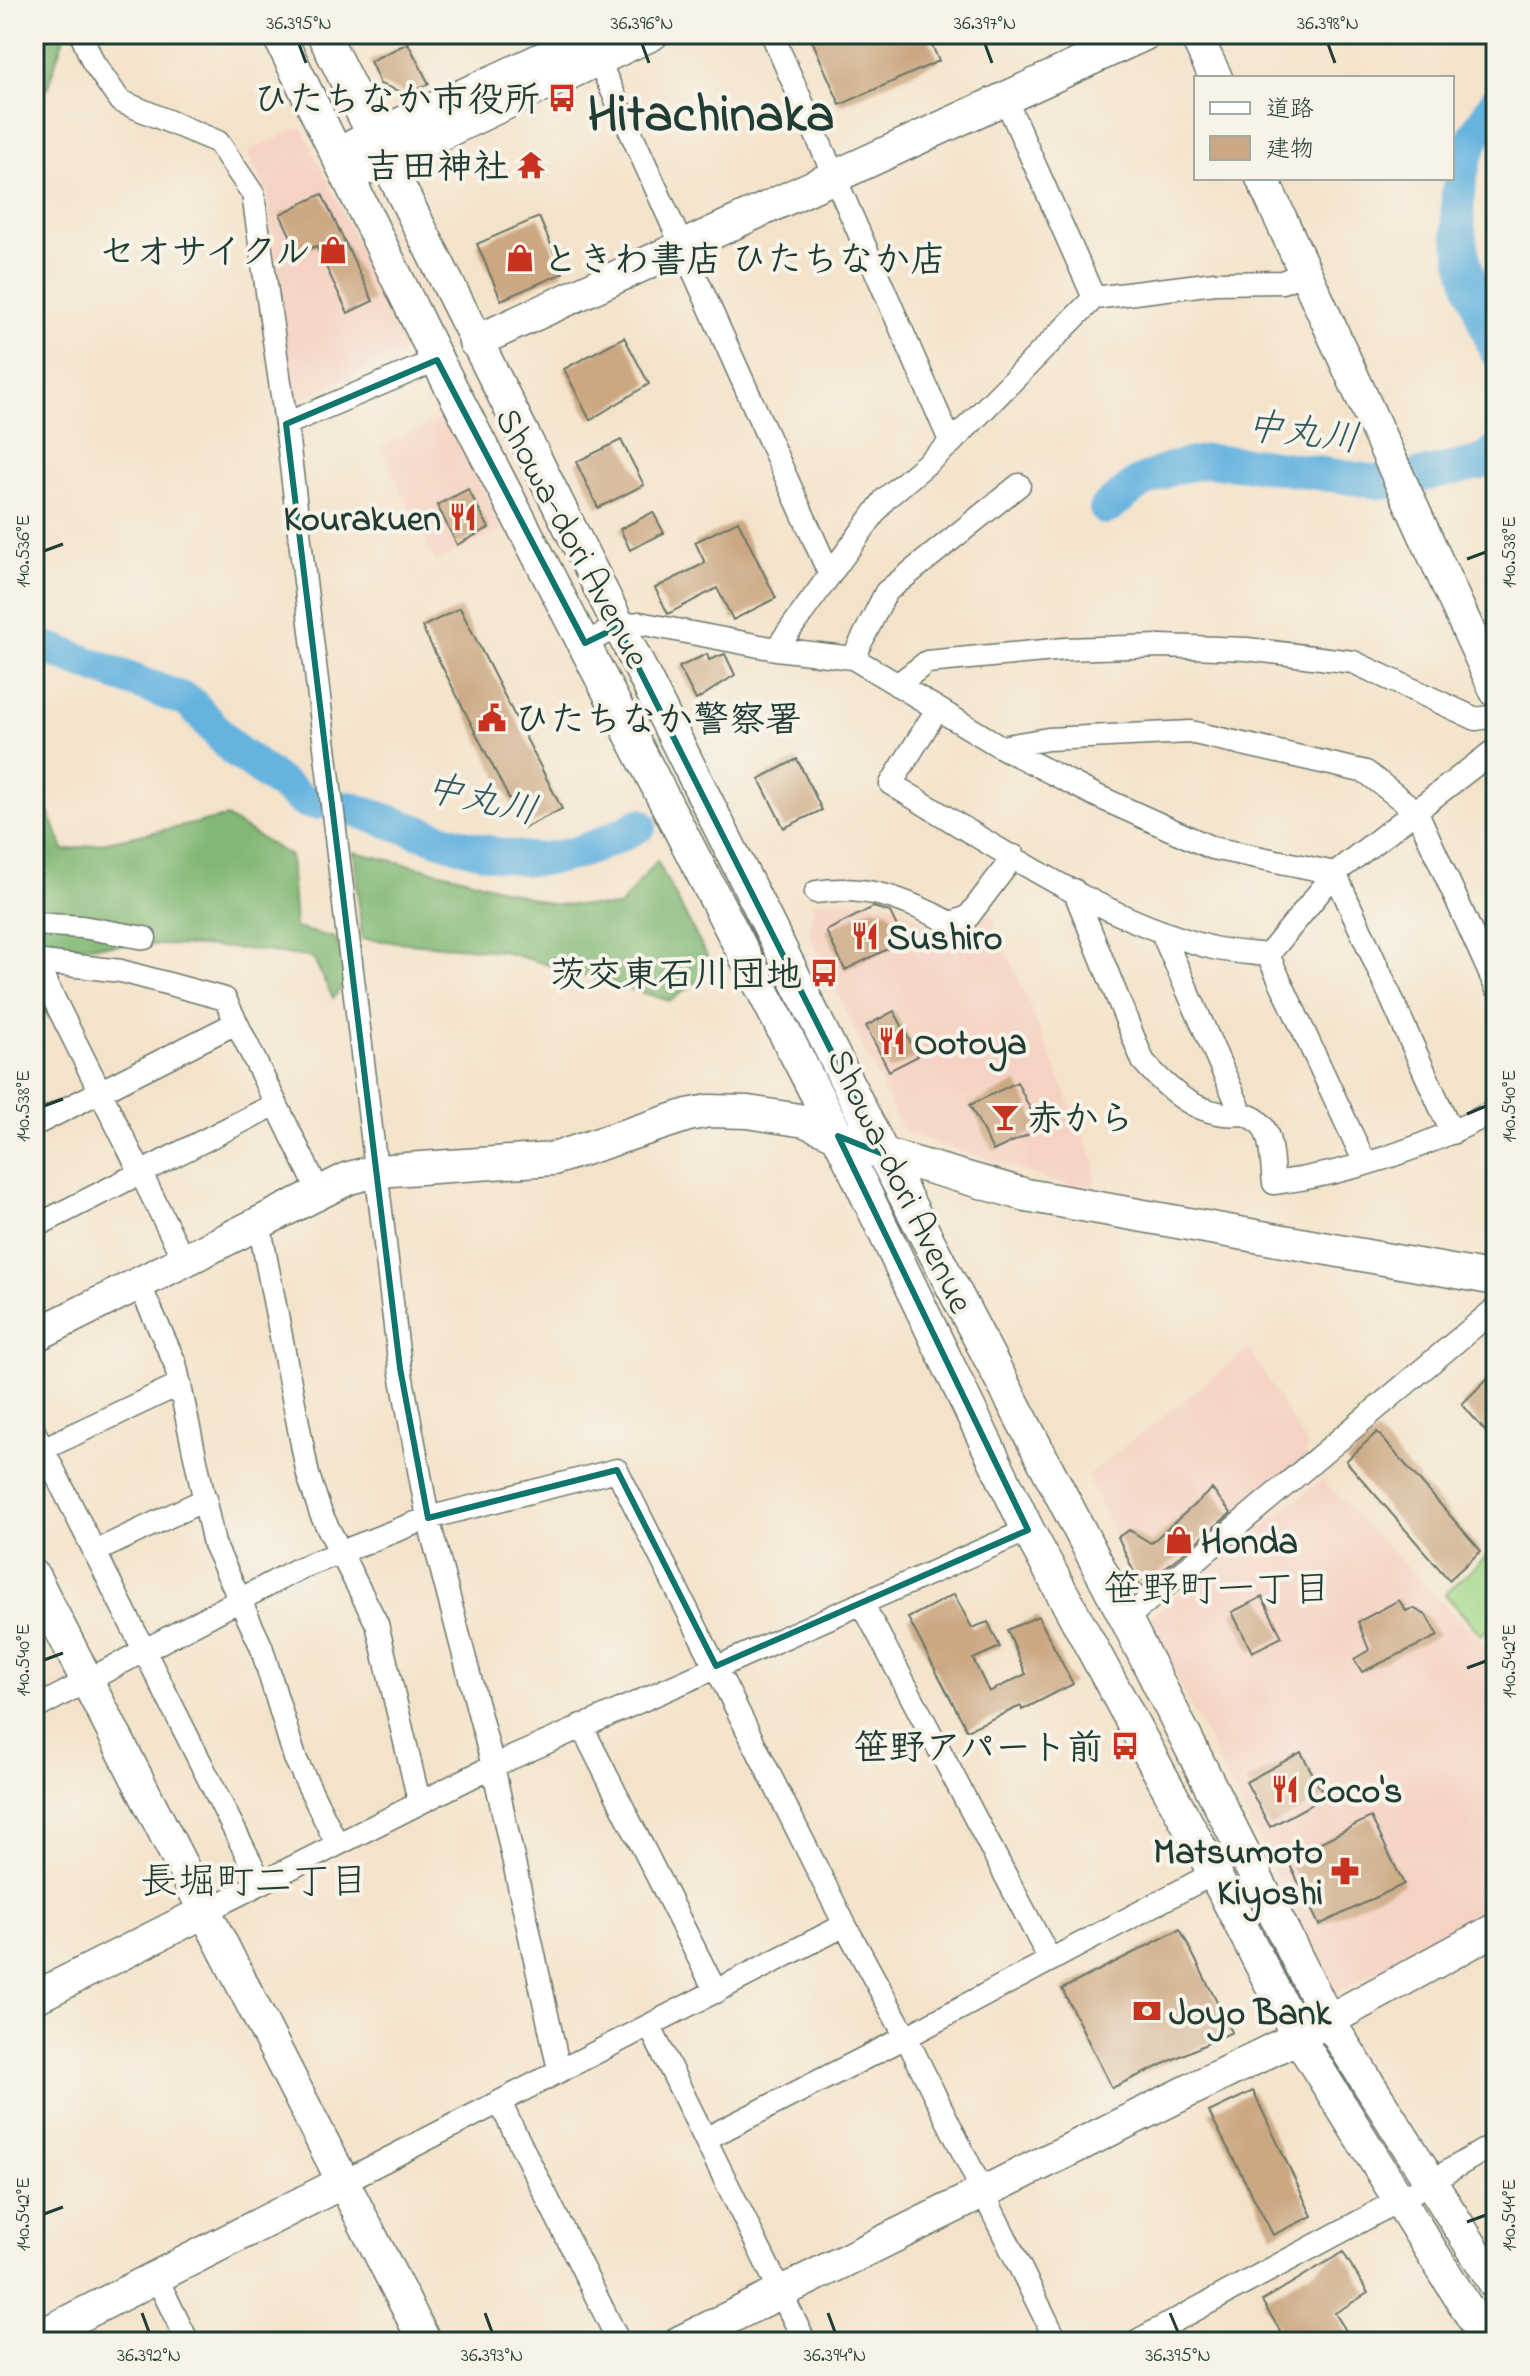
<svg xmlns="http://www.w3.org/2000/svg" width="1530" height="2376" font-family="'Indie Flower','Klee One',sans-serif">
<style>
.built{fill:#f5d2c3}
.green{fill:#a3d787;stroke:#618a5e;stroke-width:2}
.forest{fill:#82b874;stroke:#507a54;stroke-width:2}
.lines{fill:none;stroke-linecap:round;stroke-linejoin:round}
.river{stroke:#65b3df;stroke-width:34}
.building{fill:#cca882}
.street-casing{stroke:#6a7769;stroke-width:25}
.secondary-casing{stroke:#6a7769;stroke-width:35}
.street{stroke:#fff;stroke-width:22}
.secondary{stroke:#fff;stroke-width:32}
.marked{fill:none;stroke:#0f766e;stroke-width:6;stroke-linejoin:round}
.ticks{fill:none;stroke:#1f3d34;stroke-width:3}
.labels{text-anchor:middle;stroke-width:8;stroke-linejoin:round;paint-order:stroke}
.poi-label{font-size:36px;font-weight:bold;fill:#1f3d34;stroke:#f7f3e8;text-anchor:start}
.street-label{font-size:36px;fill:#1f3d34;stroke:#f7f3e8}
.water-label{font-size:38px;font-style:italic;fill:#305a5f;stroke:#f7f3e8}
.neighbourhood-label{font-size:38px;fill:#1f3d34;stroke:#f7f3e8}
.town-label{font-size:52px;font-weight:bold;fill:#1f3d34;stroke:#f7f3e8}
.neatline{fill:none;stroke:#1f3d34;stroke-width:3}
.ticks-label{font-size:20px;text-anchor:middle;fill:#1f3d34}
</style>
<rect width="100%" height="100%" fill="#f7f3e8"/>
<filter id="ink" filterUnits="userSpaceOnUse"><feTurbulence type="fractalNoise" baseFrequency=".0125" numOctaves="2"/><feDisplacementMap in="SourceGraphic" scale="16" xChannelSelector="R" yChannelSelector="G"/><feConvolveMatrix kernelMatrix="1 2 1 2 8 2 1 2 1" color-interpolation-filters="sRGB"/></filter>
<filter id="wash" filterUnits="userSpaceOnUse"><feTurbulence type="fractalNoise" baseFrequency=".006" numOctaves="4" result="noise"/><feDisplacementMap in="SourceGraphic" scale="32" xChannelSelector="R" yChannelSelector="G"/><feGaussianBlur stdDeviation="1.8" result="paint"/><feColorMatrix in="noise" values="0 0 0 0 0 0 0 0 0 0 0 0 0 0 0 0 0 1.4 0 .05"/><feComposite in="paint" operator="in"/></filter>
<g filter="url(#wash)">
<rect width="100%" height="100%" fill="#f4e3cb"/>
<path class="built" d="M 302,127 L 407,349 L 293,403 L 267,194 L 247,152 Z
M 448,415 L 502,530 L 435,562 L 380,447 Z
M 845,899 L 894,906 L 943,931 L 991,913 L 1095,1164 L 1094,1194 L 903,1132 L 809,933 L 815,901 Z
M 1249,1349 L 1308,1447 L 1306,1459 L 1143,1596 L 1087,1476 Z
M 1322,1480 L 1496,1657 L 1496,1909 L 1335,1993 L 1147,1619 Z"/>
<path class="green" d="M 1496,1548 L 1496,1621 L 1481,1635 L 1445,1594 Z"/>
<path class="forest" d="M 36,34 L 65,34 L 47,89 L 34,94 Z
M 34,791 L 41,793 L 64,851 L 226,817 L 290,856 L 295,928 L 335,938 L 349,978 L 333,998 L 313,958 C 221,942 127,942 34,949 Z
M 354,852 L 458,876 L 551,904 L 619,907 L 657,861 L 714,970 L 670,1001 L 501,951 L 362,939 Z"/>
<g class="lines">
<path class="river" d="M 1496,102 C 1488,116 1477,130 1471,144 C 1439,215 1470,284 1496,351
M 1106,508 L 1139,483 L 1170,469 L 1207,461 L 1262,465 L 1384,483 L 1480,463 L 1496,452
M 34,643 L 190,702 L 232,748 L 304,801 L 316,803
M 349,808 C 406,826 468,853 528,859 C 566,862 608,842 640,825"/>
</g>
<g id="blocks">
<path class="building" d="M 819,34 L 927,34 L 939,61 L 840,105 L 811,38 Z
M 408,43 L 429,84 L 407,94 L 380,84 L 370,61 Z
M 322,194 L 373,301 L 348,313 L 316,246 L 299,254 L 280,214 Z
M 539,217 L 563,273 L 501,300 L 477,244 Z
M 624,337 L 649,384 L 590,420 L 564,369 Z
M 621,440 L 644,485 L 598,508 L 576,462 Z
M 468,489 L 489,528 L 457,545 L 437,505 Z
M 653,512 L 664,533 L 630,550 L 620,529 Z
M 738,521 L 776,598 L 733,620 L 717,588 L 668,614 L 655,588 L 705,563 L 695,542 Z
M 460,608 L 562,809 L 524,828 L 422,627 Z
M 707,654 L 709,660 L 725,654 L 735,675 L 696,700 L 679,667 Z
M 797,759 L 822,810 L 784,828 L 759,779 Z
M 873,907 L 890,912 L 904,941 L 845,970 L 826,931 Z
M 894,1011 L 918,1056 L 889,1071 L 866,1026 Z
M 1017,1082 L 1040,1129 L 993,1151 L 970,1105 Z
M 1496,1370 L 1496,1444 L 1462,1404 Z
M 1377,1432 L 1481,1551 L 1449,1580 L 1346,1461 Z
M 1212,1489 L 1231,1513 L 1141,1588 L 1118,1537 L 1129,1530 L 1151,1543 Z
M 954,1594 L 972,1628 L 988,1622 L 1000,1647 L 973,1659 L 989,1692 L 1026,1674 L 1007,1630 L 1038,1616 L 1073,1684 L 1022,1710 L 1021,1706 L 967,1730 L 908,1618 Z
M 1262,1597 L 1282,1637 L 1252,1652 L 1232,1612 Z
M 1399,1600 L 1406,1611 L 1413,1608 L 1426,1615 L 1438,1636 L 1362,1672 L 1354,1659 L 1369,1650 L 1358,1622 Z
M 1301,1752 L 1325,1797 L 1270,1827 L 1246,1782 Z
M 1371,1817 L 1404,1884 L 1319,1925 L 1287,1859 Z
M 1180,1929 L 1232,2032 L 1112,2088 L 1062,1989 Z
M 1253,2091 L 1312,2216 L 1273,2235 L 1209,2112 Z
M 1343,2252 L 1368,2293 L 1335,2313 L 1353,2342 L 1302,2342 L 1297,2335 L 1287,2342 L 1262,2301 Z"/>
</g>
</g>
<g filter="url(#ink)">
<use href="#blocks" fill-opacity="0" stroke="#6a7769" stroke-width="2"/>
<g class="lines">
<defs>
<path id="street" d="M 81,34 L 93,62 L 120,101 L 218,142 L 253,194 L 286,424 L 400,1368 L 428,1518 L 493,1766 L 559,2070
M 772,34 L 951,443
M 592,46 L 830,575
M 1005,98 L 1094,298
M 286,424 L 437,360
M 585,643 L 618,627 L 639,623 L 776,649 L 853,658 L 1001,747 L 1097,796 L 1212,848 L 1335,873
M 776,649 L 885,499 L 951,443 L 1094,298 L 1215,283 L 1282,282 L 1305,273
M 853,658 L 886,592 L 1019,485
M 897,685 L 927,662 L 1065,649 L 1161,646 L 1247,649 L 1353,662 L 1476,719 L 1496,716
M 936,711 L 891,784 C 993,844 1097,918 1213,948 C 1230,952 1250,953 1268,955
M 1001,747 L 1048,739 L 1190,732 L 1366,772 L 1417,812 L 1496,987
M 1335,873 L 1452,1133
M 1074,890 L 1143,1061 C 1170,1092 1199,1118 1242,1114
M 816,892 C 867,884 906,900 951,923 L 968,917 L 1014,856
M 34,924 L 82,927 L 145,938
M 1162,933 L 1242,1114 C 1275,1120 1270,1155 1274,1183 C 1351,1173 1428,1147 1496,1110
M 1268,955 L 1335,873 L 1496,749
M 1268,955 L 1365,1163
M 34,961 L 121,971 L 225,999 L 319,1192
M 35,961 L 184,1260
M 34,1125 L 236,1023
M 259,1223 L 308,1475 L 321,1514 L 377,1624 L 419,1801
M 34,1227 L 276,1104
M 139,1284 L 175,1363 L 214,1544 L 261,1646 L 295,1758 L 336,1842
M 34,1431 L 260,1881
M 43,1449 L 180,1384
M 94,1552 L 206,1499
M 862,1603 L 1050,1960
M 1126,1619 L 1496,1308
M 34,1709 L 298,1569 L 428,1518 L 617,1470 L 845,1925 L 906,2037 L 1057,2342
M 581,1725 L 716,1992
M 206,1911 L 493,1766 L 1028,1530
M 650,2027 L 805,2342
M 500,2103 L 619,2342
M 705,2139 L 906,2037 L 1214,1873
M 343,2182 L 845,1925
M 156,2277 L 188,2342
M 1135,2342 L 1398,2201 L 1496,2143"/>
<path id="secondary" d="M 278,34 L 437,360 L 838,1136 L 1028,1530 L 1214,1873 L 1298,2037 L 1488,2342
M 323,34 L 883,1154 L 1126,1619 L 1328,2020 L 1496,2285
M 1195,34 L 1216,78
M 355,145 L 596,34
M 369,168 L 652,34
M 1262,178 L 1496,691
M 475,342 L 1145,34
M 34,1336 L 349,1178 L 377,1171 L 553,1159 L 688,1115 L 709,1111 L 748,1112 L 805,1121 L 883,1154 L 1026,1195 L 1496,1279
M 34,1577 L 425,2342
M 34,1998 L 206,1911
M 34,2339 L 343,2182
M 680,2342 L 1298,2037 L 1496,1929"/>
</defs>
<use href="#street" class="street-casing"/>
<use href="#secondary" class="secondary-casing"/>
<use href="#street" class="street"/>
<use href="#secondary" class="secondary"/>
</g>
</g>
<path class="marked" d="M 437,360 L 585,643 L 618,627 L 883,1154 L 838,1136 L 1028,1530 L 716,1666 L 617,1470 L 428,1518 L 400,1368 L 286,424 Z"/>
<path class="ticks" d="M 299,44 L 306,63M 642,44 L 649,63M 985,44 L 992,63M 1328,44 L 1335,63M 44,551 L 63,544M 1467,559 L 1486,552M 44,1106 L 63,1099M 1467,1114 L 1486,1106M 44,1660 L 63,1653M 1467,1668 L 1486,1661M 44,2214 L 63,2207M 1467,2222 L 1486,2215M 142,2313 L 149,2332M 485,2313 L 492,2332M 828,2313 L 835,2332M 1170,2313 L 1178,2332"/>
<defs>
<symbol id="bus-bare" viewBox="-9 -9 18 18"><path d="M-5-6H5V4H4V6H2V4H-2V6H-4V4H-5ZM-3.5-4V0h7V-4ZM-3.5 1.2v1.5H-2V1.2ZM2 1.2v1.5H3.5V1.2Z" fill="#c8321e" stroke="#f7f3e8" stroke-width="2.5" paint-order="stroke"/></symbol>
<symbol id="temple-bare" viewBox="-9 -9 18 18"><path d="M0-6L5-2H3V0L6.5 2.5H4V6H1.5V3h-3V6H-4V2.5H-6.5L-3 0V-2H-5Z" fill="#c8321e" stroke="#f7f3e8" stroke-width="2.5" paint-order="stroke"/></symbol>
<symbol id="shop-bare" viewBox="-9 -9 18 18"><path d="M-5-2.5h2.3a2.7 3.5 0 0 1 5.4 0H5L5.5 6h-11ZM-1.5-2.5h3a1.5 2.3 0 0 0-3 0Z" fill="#c8321e" stroke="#f7f3e8" stroke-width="2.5" paint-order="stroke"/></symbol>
<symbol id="restaurant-bare" viewBox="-9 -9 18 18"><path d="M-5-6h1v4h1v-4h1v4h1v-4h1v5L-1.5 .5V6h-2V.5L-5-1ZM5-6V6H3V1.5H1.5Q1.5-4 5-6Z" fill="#c8321e" stroke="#f7f3e8" stroke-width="2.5" paint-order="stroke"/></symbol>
<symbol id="civic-bare" viewBox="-9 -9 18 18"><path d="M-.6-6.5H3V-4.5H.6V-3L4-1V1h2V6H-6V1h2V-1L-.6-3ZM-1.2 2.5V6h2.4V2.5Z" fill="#c8321e" stroke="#f7f3e8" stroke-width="2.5" paint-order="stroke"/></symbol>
<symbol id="bar-bare" viewBox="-9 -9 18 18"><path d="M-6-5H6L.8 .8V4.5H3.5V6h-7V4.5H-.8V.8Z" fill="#c8321e" stroke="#f7f3e8" stroke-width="2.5" paint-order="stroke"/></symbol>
<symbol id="pharmacy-bare" viewBox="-9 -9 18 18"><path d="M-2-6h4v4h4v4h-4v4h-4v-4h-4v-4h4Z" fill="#c8321e" stroke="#f7f3e8" stroke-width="2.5" paint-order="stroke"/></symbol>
<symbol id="bank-bare" viewBox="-9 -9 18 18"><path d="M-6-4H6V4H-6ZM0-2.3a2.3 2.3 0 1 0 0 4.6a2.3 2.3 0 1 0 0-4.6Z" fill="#c8321e" stroke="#f7f3e8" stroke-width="2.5" paint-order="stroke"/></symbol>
</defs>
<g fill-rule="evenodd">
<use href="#bus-bare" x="542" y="78" width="40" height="40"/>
<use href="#temple-bare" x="511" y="145" width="40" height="40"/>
<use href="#shop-bare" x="313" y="230" width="40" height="40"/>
<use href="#shop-bare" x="500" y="238" width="40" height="40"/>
<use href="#restaurant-bare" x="443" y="497" width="40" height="40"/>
<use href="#civic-bare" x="472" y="698" width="40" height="40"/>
<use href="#restaurant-bare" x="845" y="916" width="40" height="40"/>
<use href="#bus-bare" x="804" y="953" width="40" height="40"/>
<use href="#restaurant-bare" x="872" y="1021" width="40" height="40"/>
<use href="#bar-bare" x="985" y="1097" width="40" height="40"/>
<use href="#shop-bare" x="1159" y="1520" width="40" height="40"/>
<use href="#bus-bare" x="1105" y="1726" width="40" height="40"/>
<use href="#restaurant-bare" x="1265" y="1769" width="40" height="40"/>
<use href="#pharmacy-bare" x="1325" y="1851" width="40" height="40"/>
<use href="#bank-bare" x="1127" y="1991" width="40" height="40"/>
</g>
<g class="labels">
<g class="poi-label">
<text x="540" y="111" text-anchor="end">ひたちなか市役所</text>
<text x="509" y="178" text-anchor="end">吉田神社</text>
<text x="311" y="263" text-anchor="end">セオサイクル</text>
<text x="542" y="271">ときわ書店 ひたちなか店</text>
<text x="441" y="530" text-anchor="end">Kourakuen</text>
<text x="514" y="731">ひたちなか警察署</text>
<text x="887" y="949">Sushiro</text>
<text x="802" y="986" text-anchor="end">茨交東石川団地</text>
<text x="914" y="1054">Ootoya</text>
<text x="1027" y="1130">赤から</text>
<text x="1201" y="1553">Honda</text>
<text x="1103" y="1759" text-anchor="end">笹野アパート前</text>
<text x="1307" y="1802">Coco's</text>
<text x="1323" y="1863" text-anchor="end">Matsumoto<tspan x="1323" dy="41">Kiyoshi</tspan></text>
<text x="1169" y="2024">Joyo Bank</text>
</g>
<g class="street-label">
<text transform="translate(574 537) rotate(62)" y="13">Showa-dori Avenue</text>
<text transform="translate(902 1180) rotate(64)" y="13">Showa-dori Avenue</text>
</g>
<g class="water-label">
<text transform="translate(1303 431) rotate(7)" y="13">中丸川</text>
<text transform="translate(482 798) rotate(13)" y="13">中丸川</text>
</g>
<g class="neighbourhood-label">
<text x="1217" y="1601">笹野町一丁目</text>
<text x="254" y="1893">長堀町二丁目</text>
</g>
<g class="town-label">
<text x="711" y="130">Hitachinaka</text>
</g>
</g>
<rect width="1530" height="2376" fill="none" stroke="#f7f3e8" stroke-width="88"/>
<rect x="1194" y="76" width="260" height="104" fill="#f7f3e8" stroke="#a1aaa0" stroke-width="2"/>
<rect x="1210" y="102" width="40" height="12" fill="#ffffff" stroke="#a1aaa0" stroke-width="2"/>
<text x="1266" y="116" font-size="24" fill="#1f3d34">道路</text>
<rect x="1210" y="136" width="40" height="24" fill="#cca882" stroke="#a1aaa0" stroke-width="2"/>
<text x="1266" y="156" font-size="24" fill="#1f3d34">建物</text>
<rect x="44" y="44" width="1442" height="2288" class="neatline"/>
<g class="ticks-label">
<text x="299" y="29">36.395°N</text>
<text x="642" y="29">36.396°N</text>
<text x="985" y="29">36.397°N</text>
<text x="1328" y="29">36.398°N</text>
<text transform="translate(22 551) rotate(-90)" y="7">140.536°E</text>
<text transform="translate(1508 552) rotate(-90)" y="7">140.538°E</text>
<text transform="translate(22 1106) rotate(-90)" y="7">140.538°E</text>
<text transform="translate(1508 1106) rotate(-90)" y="7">140.540°E</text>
<text transform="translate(22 1660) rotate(-90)" y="7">140.540°E</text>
<text transform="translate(1508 1661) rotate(-90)" y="7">140.542°E</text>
<text transform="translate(22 2214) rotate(-90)" y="7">140.542°E</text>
<text transform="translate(1508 2215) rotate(-90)" y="7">140.544°E</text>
<text x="149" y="2361">36.392°N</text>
<text x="492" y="2361">36.393°N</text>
<text x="835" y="2361">36.394°N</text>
<text x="1178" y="2361">36.395°N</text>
</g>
</svg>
